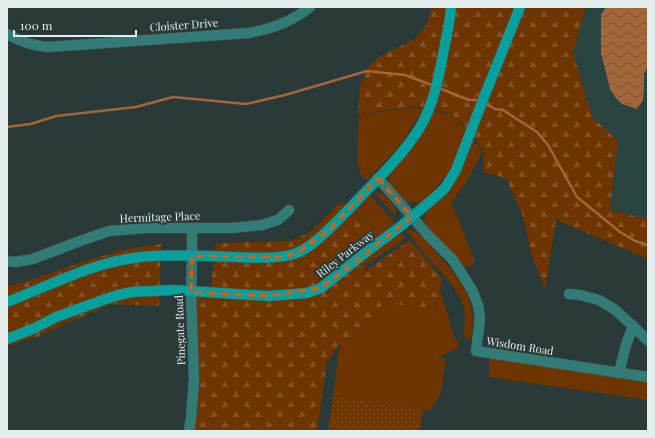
<svg xmlns="http://www.w3.org/2000/svg" width="655" height="438" font-family="'Playfair Display',serif">
<style>
.built{fill:#2a4442}
.grass{fill:#6f3500}
.forest{fill:url(#forest-firs)}
.park{fill:url(#park-dots)}
.water{fill:url(#water-waves)}
.lines{fill:none;stroke-linecap:round;stroke-linejoin:round}
.stream{stroke:#a36639;stroke-width:2.5}
.street-casing{stroke:#475756;stroke-width:11}
.secondary-casing{stroke:#475756;stroke-width:11}
.street{stroke:#327b77;stroke-width:10}
.secondary{stroke:#07a09c;stroke-width:10}
.marked{fill:none;stroke:#e8590c;stroke-width:3;stroke-dasharray:8 5;stroke-linejoin:round}
.labels{text-anchor:middle;stroke-width:4;stroke-linejoin:round;paint-order:stroke}
.street-label{font-size:11px;fill:#e3edec;stroke:#293a39}
</style>
<defs>
<pattern id="forest-firs" width="22" height="20" patternUnits="userSpaceOnUse"><rect width="22" height="20" fill="#6f3500"/><path d="M5 1l3.5 6h-7zM16 11l3.5 6h-7z" fill="#835325"/></pattern>
<pattern id="park-dots" width="8" height="8" patternUnits="userSpaceOnUse"><rect width="8" height="8" fill="#6f3500"/><path d="M2 2h.1M6 6h.1" fill="none" stroke="#835325" stroke-width="1.8" stroke-linecap="round"/></pattern>
<pattern id="water-waves" width="16" height="10" patternUnits="userSpaceOnUse"><rect width="16" height="10" fill="#a36639"/><path d="M0 5q4-4 8 0t8 0" fill="none" stroke="#78583f"/></pattern>
</defs>
<rect width="100%" height="100%" fill="#293a39"/>
<path class="built" d="M 586,7 L 648,7 L 648,219 L 610,210 L 618,141 L 592,117 L 573,52 Z"/>
<path class="grass" d="M 416,107 L 423,109 L 404,140 L 390,156 L 367,180 L 360,173 L 357,158 L 359,115 Z
M 431,111 L 450,114 L 469,131 L 448,173 L 433,191 L 420,203 L 405,202 L 390,186 L 388,178 L 391,168 Z
M 471,136 L 482,152 L 467,181 L 451,203 L 459,221 L 474,259 L 474,263 L 468,267 L 461,266 L 428,228 L 424,220 L 427,208 Z
M 374,192 L 383,194 L 394,206 L 396,211 L 396,216 Z
M 369,194 L 394,222 L 386,231 L 369,243 L 370,226 L 352,208 Z
M 405,229 L 414,231 L 426,240 L 455,274 L 468,295 L 473,318 L 472,334 L 469,340 L 464,336 L 465,315 L 462,300 L 446,277 L 429,259 Z
M 400,231 L 405,237 L 402,241 L 356,271 L 371,251 Z
M 440,289 L 455,340 L 459,342 L 458,348 L 438,357 L 446,358 L 441,393 L 429,411 L 333,396 L 340,343 L 366,331 L 384,302 L 435,311 Z
M 489,358 L 648,381 L 648,400 L 489,377 Z"/>
<path class="forest" d="M 432,7 L 586,7 L 573,52 L 592,117 L 618,141 L 610,210 L 648,219 L 648,259 L 556,220 L 545,290 L 530,249 L 523,216 L 506,178 L 483,172 L 484,152 L 470,131 L 450,113 L 417,106 L 358,114 L 360,86 L 369,66 L 379,57 L 414,39 L 427,24 Z
M 342,201 L 370,226 L 365,271 L 410,240 L 442,279 L 435,311 L 384,302 L 366,331 L 340,343 L 327,361 L 317,431 L 188,431 L 191,292 L 210,293 L 216,243 L 290,241 L 309,233 Z
M 161,244 L 159,306 L 111,304 L 62,325 L 36,337 L 7,346 L 7,286 L 25,282 L 88,260 L 127,249 Z"/>
<path class="park" d="M 333,396 L 423,410 L 420,431 L 328,431 Z"/>
<path class="water" d="M 606,7 L 648,7 L 648,66 L 644,74 L 644,88 L 643,100 L 637,109 L 622,104 L 615,97 L 610,89 L 601,53 L 601,15 Z"/>
<g class="lines">
<path class="stream" d="M 441,89 L 469,100 L 481,100
M 486,104 L 495,109 L 503,110 L 537,132 L 548,145 L 577,197 L 620,232 L 635,241 L 648,245
M 7,127 L 31,124 L 56,116 L 136,107 L 173,97 L 246,104 L 285,95 L 367,71 L 405,75 L 432,85"/>
<defs>
<path id="street" d="M 7,34 C 22,42 31,45 48,47 L 248,33 C 272,29 291,22 310,7
M 378,178 L 426,233 L 453,260 L 472,290 L 478,305 L 480,319 L 476,351 L 648,377
M 7,261 L 15,262 L 33,259 L 80,241 L 109,231 L 145,228 L 232,228 L 262,225 L 278,220 L 289,210
M 569,294 L 580,295 L 599,300 L 614,309 L 633,326 L 648,341
M 619,373 L 626,345 L 633,326
M 189,431 L 191,418 L 194,380 L 191,292 L 192,256 L 192,228"/>
<path id="secondary" d="M 7,302 C 51,285 93,262 141,257 C 173,254 205,256 237,257 C 256,258 276,259 294,254 C 313,248 336,222 350,208 C 374,182 400,159 419,129 C 434,105 439,76 444,49 C 447,35 450,21 451,7
M 7,339 L 35,328 L 56,317 L 100,301 L 118,295 L 132,292 L 152,291 L 174,290 L 268,296 L 307,293 L 321,288 L 365,253 L 401,226 L 434,198 L 445,188 L 456,170 L 484,97 L 520,7"/>
</defs>
<use href="#street" class="street-casing"/>
<use href="#secondary" class="secondary-casing"/>
<use href="#street" class="street"/>
<use href="#secondary" class="secondary"/>
</g>
<path class="marked" d="M 378,178 L 412,217 L 321,288 L 268,296 L 191,292 L 192,256 L 279,257 L 296,254 L 330,229 Z"/>
<g class="labels">
<g class="street-label">
<text transform="translate(184 25) rotate(-4)" y="4">Cloister Drive</text>
<text transform="translate(160 217) rotate(-2)" y="4">Hermitage Place</text>
<text transform="translate(345 254) rotate(-38)" y="4">Riley Parkway</text>
<text transform="translate(180 330) rotate(-92)" y="4">Pinegate Road</text>
<text transform="translate(520 346) rotate(9)" y="4">Wisdom Road</text>
</g>
</g>
<rect width="655" height="438" fill="none" stroke="#e3edec" stroke-width="16"/>
<path d="M14 30v6h122v-6" fill="none" stroke="#e3edec" stroke-width="2"/>
<text x="20" y="30" font-size="12" fill="#e3edec" stroke="#293a39" stroke-width="3" paint-order="stroke">100 m</text>
</svg>
